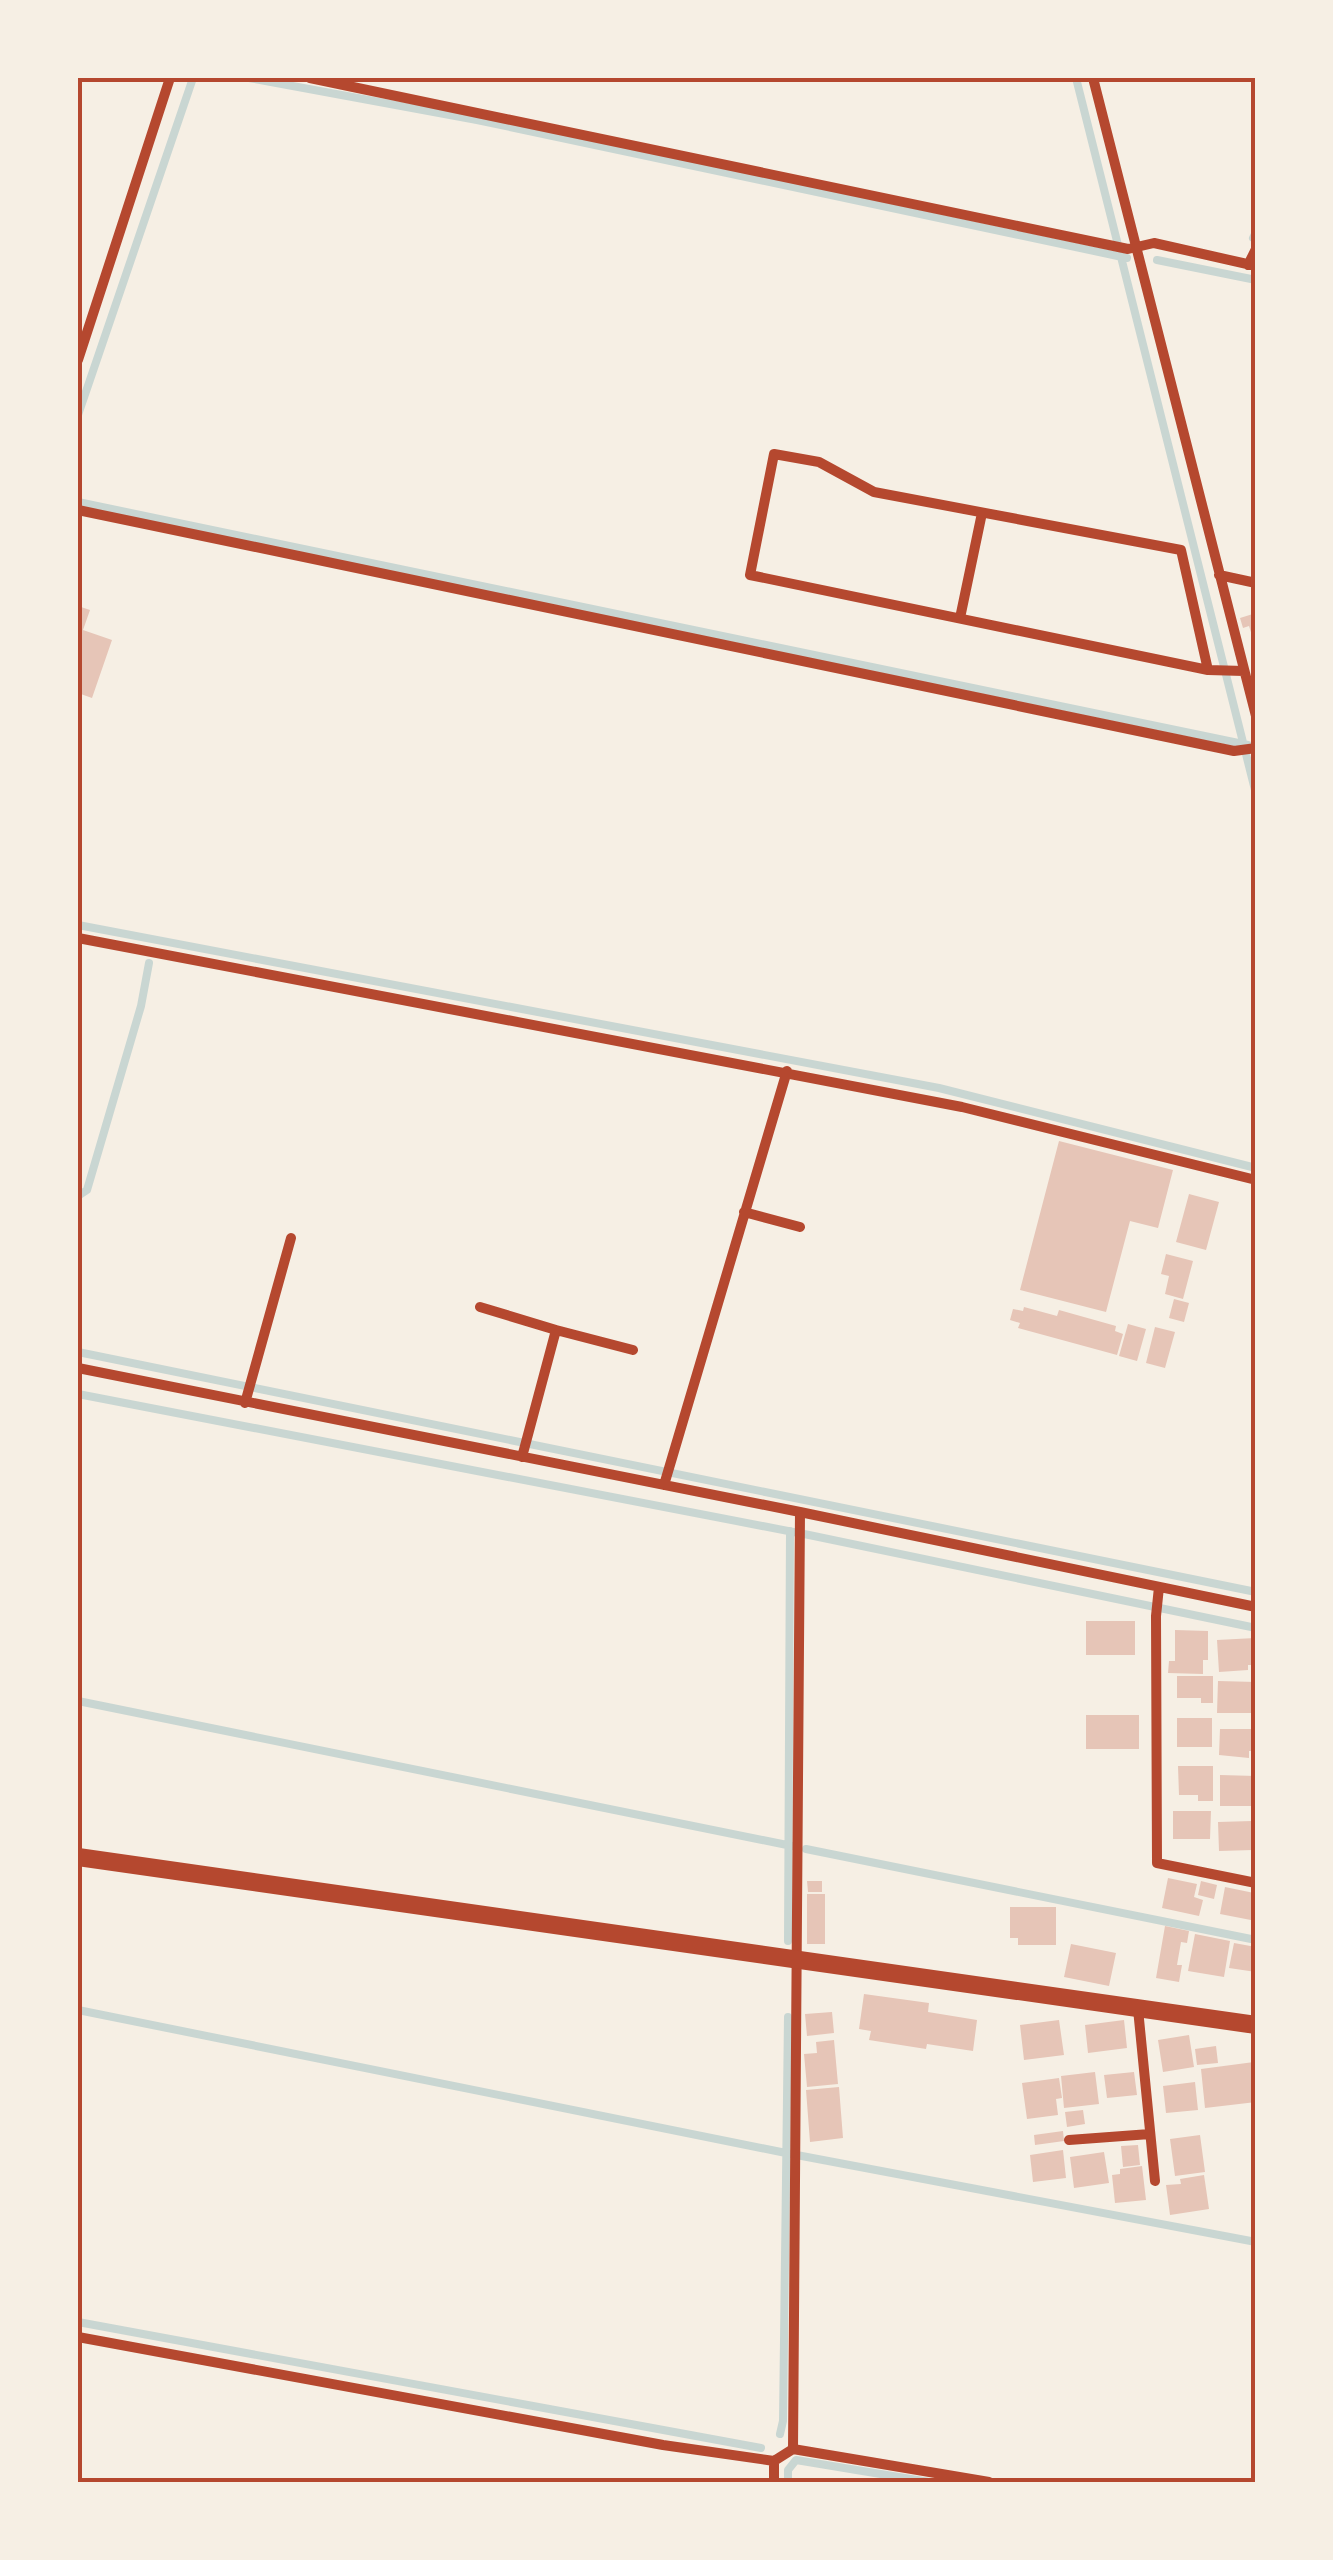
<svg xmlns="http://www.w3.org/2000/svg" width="1333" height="2560" font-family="'PT Sans Narrow',sans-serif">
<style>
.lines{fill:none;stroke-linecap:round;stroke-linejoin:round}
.stream{stroke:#c9d6d2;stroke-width:8}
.building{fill:#e6c5b7}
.minor{stroke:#b5482f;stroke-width:10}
.primary{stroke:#b5482f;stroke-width:18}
.neatline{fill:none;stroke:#b5482f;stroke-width:4}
</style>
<rect width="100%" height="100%" fill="#f6efe4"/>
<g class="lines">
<path class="stream" d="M 249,78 L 477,120 L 1127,258
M 1076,78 L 1256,794
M 1253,238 L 1256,232
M 1157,260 L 1256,280
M 78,415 L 193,78
M 78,502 L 1248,745
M 78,925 L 939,1088 L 1256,1168
M 78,1196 L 87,1190 L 141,1006 L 149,963
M 78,1352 L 1256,1592
M 78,1394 L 809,1535 L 1256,1628
M 78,1701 L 792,1846
M 806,1849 L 1256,1940
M 788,1941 L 790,1531
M 78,2010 L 786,2153 L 1256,2242
M 78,2322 L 761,2448
M 780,2434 L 783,2421 L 788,2017
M 788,2482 L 788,2470 L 796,2460 L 929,2482"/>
</g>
<path class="building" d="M 78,606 L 90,610 L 83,630 L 112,640 L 92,698 L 78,693 Z
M 1256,613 L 1256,645 L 1255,645 L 1249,626 L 1243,628 L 1240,618 Z
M 1059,1141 L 1173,1170 L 1158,1228 L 1130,1221 L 1106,1312 L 1020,1290 Z
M 1189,1194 L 1219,1202 L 1206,1250 L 1176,1242 Z
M 1166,1254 L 1193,1261 L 1183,1299 L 1165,1294 L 1169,1276 L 1161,1274 Z
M 1174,1299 L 1189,1303 L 1184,1322 L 1169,1318 Z
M 1024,1307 L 1057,1316 L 1059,1310 L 1116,1326 L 1115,1331 L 1123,1334 L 1117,1355 L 1018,1328 L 1020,1323 L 1010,1320 L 1013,1309 L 1023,1311 Z
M 1128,1324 L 1146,1329 L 1137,1361 L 1119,1356 Z
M 1155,1327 L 1175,1332 L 1165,1368 L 1146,1363 Z
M 1086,1621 L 1135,1621 L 1135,1655 L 1086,1655 Z
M 1175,1630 L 1208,1631 L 1208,1660 L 1203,1660 L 1203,1674 L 1168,1673 L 1169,1661 L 1175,1661 Z
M 1255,1638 L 1256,1665 L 1248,1665 L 1248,1670 L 1219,1672 L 1217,1640 Z
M 1177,1676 L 1213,1676 L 1213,1703 L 1201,1703 L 1201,1698 L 1177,1698 Z
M 1218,1681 L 1256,1682 L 1256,1713 L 1217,1713 Z
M 1086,1715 L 1139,1715 L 1139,1749 L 1086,1749 Z
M 1177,1718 L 1212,1718 L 1212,1747 L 1177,1747 Z
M 1220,1729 L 1256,1729 L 1256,1751 L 1249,1751 L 1249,1758 L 1219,1755 Z
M 1178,1766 L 1213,1766 L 1213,1801 L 1198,1801 L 1198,1795 L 1179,1795 Z
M 1220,1775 L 1256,1776 L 1256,1806 L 1220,1806 Z
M 1173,1811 L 1211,1811 L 1210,1839 L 1173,1839 Z
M 1252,1821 L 1253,1850 L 1219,1851 L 1218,1822 Z
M 1168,1878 L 1197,1884 L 1194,1897 L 1203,1900 L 1199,1916 L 1162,1908 Z
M 807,1881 L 822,1881 L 822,1892 L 808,1892 Z
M 1201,1881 L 1217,1885 L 1214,1899 L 1198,1895 Z
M 1225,1887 L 1254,1893 L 1256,1921 L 1220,1914 Z
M 807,1894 L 825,1894 L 825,1944 L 807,1944 Z
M 1010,1907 L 1056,1907 L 1056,1945 L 1018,1945 L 1018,1938 L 1010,1938 Z
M 1165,1926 L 1189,1931 L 1187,1943 L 1181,1942 L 1177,1965 L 1182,1965 L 1179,1982 L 1156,1978 Z
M 1195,1934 L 1230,1941 L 1224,1977 L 1188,1971 Z
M 1234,1943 L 1256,1947 L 1256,1972 L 1229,1968 Z
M 1071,1944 L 1116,1953 L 1109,1986 L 1064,1977 Z
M 864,1994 L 929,2003 L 928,2012 L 977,2020 L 973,2051 L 927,2044 L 926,2049 L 869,2040 L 871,2031 L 859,2029 Z
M 832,2012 L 834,2033 L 807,2036 L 805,2014 Z
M 1059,2020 L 1064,2055 L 1024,2060 L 1020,2025 Z
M 1124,2020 L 1127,2048 L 1088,2053 L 1085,2025 Z
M 1189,2035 L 1194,2067 L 1163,2072 L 1158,2040 Z
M 834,2040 L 838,2084 L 807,2087 L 804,2054 L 817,2053 L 816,2042 Z
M 1216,2046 L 1218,2063 L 1197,2065 L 1195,2049 Z
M 1254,2062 L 1256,2102 L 1205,2108 L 1201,2069 Z
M 1095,2072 L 1099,2104 L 1064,2108 L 1061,2076 Z
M 1134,2072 L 1137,2095 L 1107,2098 L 1104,2075 Z
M 1059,2078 L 1062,2098 L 1056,2099 L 1058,2115 L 1027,2119 L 1022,2083 Z
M 1195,2082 L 1198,2110 L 1166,2113 L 1163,2086 Z
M 839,2087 L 843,2138 L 810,2142 L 806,2090 Z
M 1083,2110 L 1085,2124 L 1067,2127 L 1065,2112 Z
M 1063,2131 L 1064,2141 L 1035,2145 L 1034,2135 Z
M 1200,2135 L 1205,2172 L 1175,2176 L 1170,2139 Z
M 1138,2145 L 1140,2165 L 1123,2167 L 1121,2146 Z
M 1063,2150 L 1066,2178 L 1033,2182 L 1030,2155 Z
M 1104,2152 L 1109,2183 L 1074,2188 L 1070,2157 Z
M 1142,2166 L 1146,2200 L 1115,2203 L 1112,2175 L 1120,2174 L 1120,2169 Z
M 1204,2175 L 1209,2209 L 1170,2215 L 1166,2185 L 1181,2184 L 1180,2179 Z"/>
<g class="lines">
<path class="minor" d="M 310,78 L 1128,249 L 1154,243 L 1256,266
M 1093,78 L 1256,716
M 1248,265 L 1256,249
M 78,360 L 170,78
M 78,510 L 1234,751 L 1256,748
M 1219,575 L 1256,583
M 960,618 L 982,513
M 1208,670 L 1181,550 L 874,492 L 819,462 L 774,454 L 750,575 L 1208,670 L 1244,671
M 78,938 L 962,1107 L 1256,1180
M 744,1212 L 800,1227
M 480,1307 L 556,1330 L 522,1457
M 556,1330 L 633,1350
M 78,1368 L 800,1512 L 1256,1607
M 245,1403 L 291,1238
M 664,1485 L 787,1071
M 1159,1587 L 1156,1616 L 1157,1863 L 1256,1883
M 1138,2009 L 1155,2181
M 1069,2140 L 1150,2134
M 78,2337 L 663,2445 L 774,2461 L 793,2449 L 989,2482
M 793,2449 L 800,1512
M 774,2482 L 774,2461"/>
<path class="primary" d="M 78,1857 L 1256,2025"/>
</g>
<rect width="1333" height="2560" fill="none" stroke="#f6efe4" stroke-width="160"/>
<rect x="80" y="80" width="1173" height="2400" class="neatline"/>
</svg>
